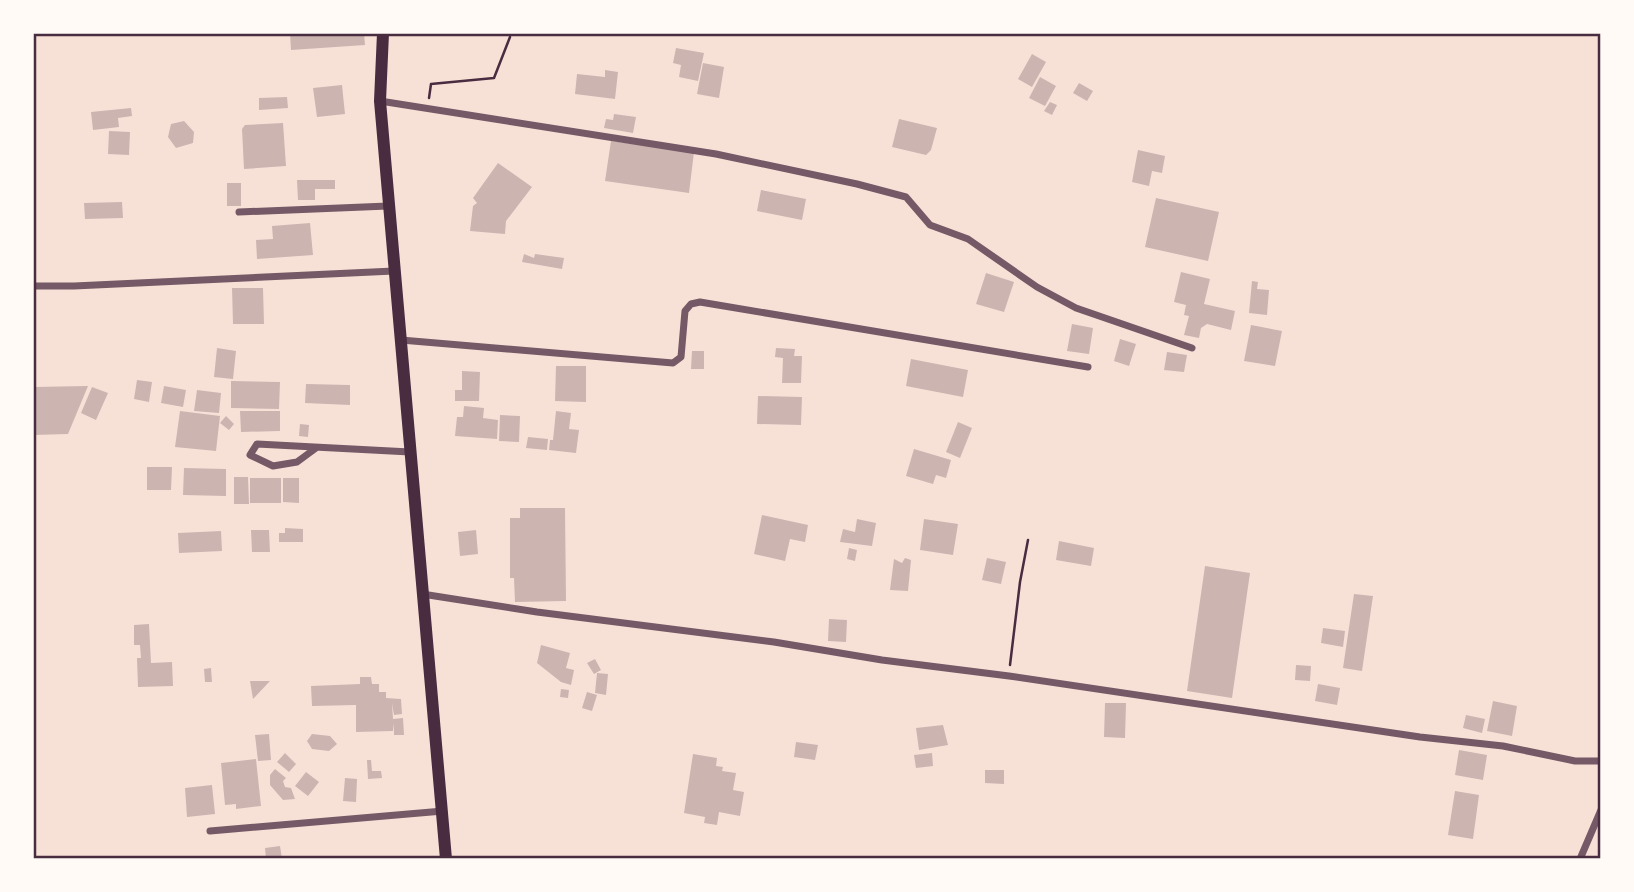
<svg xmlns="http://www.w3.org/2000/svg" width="1634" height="892" font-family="'Sofia Sans Condensed',sans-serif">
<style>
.building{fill:#ccb4b1}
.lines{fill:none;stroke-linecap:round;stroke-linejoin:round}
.path{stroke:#4a2c40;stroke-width:2.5}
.minor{stroke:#755966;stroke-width:7}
.primary{stroke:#4a2c40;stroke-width:12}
.neatline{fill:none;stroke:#4a2c40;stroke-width:2.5}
</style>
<rect width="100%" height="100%" fill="#f7e1d7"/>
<path class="building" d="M 290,33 L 364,33 L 365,45 L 291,50 Z
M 676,48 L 704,53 L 698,81 L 679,77 L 681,65 L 673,63 Z
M 1032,54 L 1046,62 L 1032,87 L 1018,79 Z
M 703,63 L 724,67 L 719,98 L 697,94 Z
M 605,70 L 618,72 L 615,99 L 575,94 L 577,74 L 605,77 Z
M 1040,77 L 1056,86 L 1045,106 L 1029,98 Z
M 1079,83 L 1093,91 L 1087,101 L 1073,93 Z
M 342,85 L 345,114 L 317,117 L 313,88 Z
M 287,97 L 288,108 L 259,110 L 259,98 Z
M 1050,102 L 1057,105 L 1052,115 L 1044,111 Z
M 131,108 L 132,116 L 118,118 L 119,127 L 93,130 L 91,112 Z
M 614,114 L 636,117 L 633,133 L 604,128 L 606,119 L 613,120 Z
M 899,119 L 937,128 L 931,150 L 926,155 L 892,147 Z
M 184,121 L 194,132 L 193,143 L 176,148 L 168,137 L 171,124 Z
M 283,123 L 286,166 L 244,169 L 242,129 L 245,125 Z
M 109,131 L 130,132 L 129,155 L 108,154 Z
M 611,141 L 694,152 L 689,193 L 605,181 Z
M 1138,150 L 1165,156 L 1162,173 L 1152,171 L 1149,186 L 1132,182 Z
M 498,163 L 532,187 L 506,221 L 505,234 L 470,231 L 473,206 L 477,203 L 473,198 Z
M 297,180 L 335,180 L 335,189 L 315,189 L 315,200 L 298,200 Z
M 227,183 L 241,183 L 241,206 L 227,206 Z
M 761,190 L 806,199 L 802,220 L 757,211 Z
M 1156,198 L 1219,212 L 1208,261 L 1145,247 Z
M 122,202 L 123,218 L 85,219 L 84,203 Z
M 310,223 L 313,255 L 257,259 L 256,240 L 273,239 L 272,226 Z
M 524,254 L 534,258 L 535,254 L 564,258 L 562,269 L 522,262 Z
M 1181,272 L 1210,279 L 1204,304 L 1235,311 L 1231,330 L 1207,324 L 1201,328 L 1199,338 L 1184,335 L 1189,316 L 1184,315 L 1186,305 L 1174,302 Z
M 986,273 L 1014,282 L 1004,312 L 976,304 Z
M 1252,281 L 1258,282 L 1257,289 L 1269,290 L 1267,315 L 1249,313 Z
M 232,288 L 263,288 L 264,324 L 233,324 Z
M 1072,324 L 1093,328 L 1089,354 L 1067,351 Z
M 1251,325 L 1282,331 L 1275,366 L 1244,361 Z
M 1120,339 L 1136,344 L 1129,366 L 1114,361 Z
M 217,348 L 236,351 L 233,379 L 214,377 Z
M 776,348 L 795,349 L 794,356 L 802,356 L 801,383 L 782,383 L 783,358 L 775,357 Z
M 692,351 L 704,351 L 704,369 L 691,369 Z
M 1167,352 L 1187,355 L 1184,372 L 1164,370 Z
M 911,359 L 968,370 L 963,397 L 906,386 Z
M 556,366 L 586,366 L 586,402 L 555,401 Z
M 462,371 L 480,372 L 479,401 L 455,401 L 455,390 L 462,390 Z
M 137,380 L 152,382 L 149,402 L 134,399 Z
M 231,381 L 280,382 L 279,409 L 231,408 Z
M 306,384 L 350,385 L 350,405 L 305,403 Z
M 88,386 L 68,434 L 33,435 L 33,387 Z
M 164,386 L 186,390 L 183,407 L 161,403 Z
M 92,387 L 108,393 L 96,420 L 81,413 Z
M 197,390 L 221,393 L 219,413 L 194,411 Z
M 758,396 L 802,397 L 801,425 L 757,424 Z
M 464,406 L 484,408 L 483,418 L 498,420 L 497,439 L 455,436 L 457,417 L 463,417 Z
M 180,411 L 220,416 L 216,451 L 175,447 Z
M 240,411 L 280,411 L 280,431 L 241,432 Z
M 556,411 L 571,413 L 569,429 L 579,430 L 576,453 L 549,450 L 550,440 L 553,440 Z
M 500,415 L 520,416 L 519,442 L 499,441 Z
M 226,416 L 234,424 L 229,430 L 220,423 Z
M 958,422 L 972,428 L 960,458 L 946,452 Z
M 300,424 L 309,425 L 308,437 L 299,436 Z
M 528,437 L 548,439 L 547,450 L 526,448 Z
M 914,449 L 951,460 L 946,478 L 936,475 L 933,484 L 906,476 Z
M 147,467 L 172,467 L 171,490 L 147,490 Z
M 184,468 L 226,469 L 226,496 L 183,495 Z
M 234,477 L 248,477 L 249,504 L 234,504 Z
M 250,478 L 281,478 L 281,503 L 250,503 Z
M 283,478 L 299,478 L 299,503 L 283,502 Z
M 520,508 L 565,508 L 566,601 L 515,602 L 514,578 L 510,578 L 510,518 L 520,518 Z
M 762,515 L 808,525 L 805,542 L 790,539 L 785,561 L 754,554 Z
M 857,519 L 876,523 L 872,546 L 840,542 L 843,529 L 855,532 Z
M 924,519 L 958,524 L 953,555 L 920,550 Z
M 285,528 L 303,529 L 303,542 L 279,542 L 279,533 L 285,533 Z
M 251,530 L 269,530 L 270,552 L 252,552 Z
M 476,530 L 478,554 L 460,556 L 458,532 Z
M 221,531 L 222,551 L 179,553 L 178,533 Z
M 1059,541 L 1094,548 L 1091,566 L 1056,560 Z
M 849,548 L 857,550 L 855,561 L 847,559 Z
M 905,558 L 911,560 L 908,591 L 890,590 L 894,559 L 902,563 Z
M 987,558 L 1006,562 L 1001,584 L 982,580 Z
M 1205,566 L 1250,573 L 1232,698 L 1187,691 Z
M 1354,594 L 1373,596 L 1362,671 L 1343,668 Z
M 829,619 L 847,620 L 846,642 L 828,641 Z
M 149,624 L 151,663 L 172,662 L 173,686 L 138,687 L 137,658 L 141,658 L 140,645 L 134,645 L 134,625 Z
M 1323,628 L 1345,631 L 1343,647 L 1321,643 Z
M 541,645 L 570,653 L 566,668 L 574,670 L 571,685 L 561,682 L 537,663 Z
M 595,659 L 601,670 L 594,674 L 587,663 Z
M 1296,665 L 1311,666 L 1310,681 L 1295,680 Z
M 211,668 L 212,682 L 205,682 L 204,669 Z
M 597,673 L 608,674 L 606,695 L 595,693 Z
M 360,677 L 371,677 L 372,684 L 379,684 L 379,692 L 386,692 L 386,698 L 401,699 L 402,714 L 394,715 L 392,703 L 393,719 L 403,718 L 404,735 L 394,735 L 394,723 L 393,731 L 356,732 L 356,705 L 312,706 L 311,686 L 360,684 Z
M 250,681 L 270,681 L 253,699 Z
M 1318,684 L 1340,688 L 1337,705 L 1315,701 Z
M 561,689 L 569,690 L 568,698 L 560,697 Z
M 587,692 L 597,695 L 592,711 L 582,708 Z
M 1493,701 L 1517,706 L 1512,736 L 1487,731 Z
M 1105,703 L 1126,703 L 1125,738 L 1104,737 Z
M 1466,715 L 1485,719 L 1482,733 L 1463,728 Z
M 943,725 L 948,745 L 919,750 L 916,728 Z
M 269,734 L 271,760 L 258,761 L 255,735 Z
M 312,734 L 330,736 L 337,744 L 329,751 L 312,749 L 307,741 Z
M 796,742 L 818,745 L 815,760 L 794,757 Z
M 1459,750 L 1487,755 L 1483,780 L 1455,775 Z
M 285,753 L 296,764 L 289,772 L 277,762 Z
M 932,753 L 933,766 L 916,768 L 914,755 Z
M 693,754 L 717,758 L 716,766 L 723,767 L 722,771 L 736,773 L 733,790 L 744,792 L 740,816 L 719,812 L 717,825 L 704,823 L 705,817 L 684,813 Z
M 256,759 L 261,806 L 236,809 L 236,804 L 225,805 L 221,763 Z
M 367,760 L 371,760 L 372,771 L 381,771 L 382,778 L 368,779 Z
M 275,769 L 286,778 L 283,781 L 285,787 L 291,788 L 295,799 L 283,800 L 270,785 L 270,775 Z
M 985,770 L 1004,770 L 1004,784 L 985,783 Z
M 306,772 L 319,782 L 308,796 L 295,786 Z
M 345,778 L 357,779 L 356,802 L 343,801 Z
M 212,785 L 215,814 L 187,817 L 185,788 Z
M 1455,791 L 1479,795 L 1473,839 L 1448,835 Z
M 280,846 L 282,859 L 266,859 L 265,848 Z"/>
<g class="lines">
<path class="path" d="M 429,98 L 431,84 L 494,78 L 510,37
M 1010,665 L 1020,582 L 1028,540"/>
<path class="minor" d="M 380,101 L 716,154 L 857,184 L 906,197 L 930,225 L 968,239 L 1037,287 L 1076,308 L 1192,348
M 239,212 L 388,206
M 33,286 L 74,286 L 394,271
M 401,340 L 673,363 L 681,357 L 685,311 L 691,304 L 700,302 L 1088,367
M 316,448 L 297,462 L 273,466 L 250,455 L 257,444 L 410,452
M 422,594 L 537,612 L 774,642 L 882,660 L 1009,676 L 1420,737 L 1503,746 L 1575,761 L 1601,761
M 210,831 L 443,811
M 1580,859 L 1601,810"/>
<path class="primary" d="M 383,33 L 380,101 L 446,859"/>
</g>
<rect width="1634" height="892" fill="none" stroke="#fffaf5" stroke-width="70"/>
<rect x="35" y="35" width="1564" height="822" class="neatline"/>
</svg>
